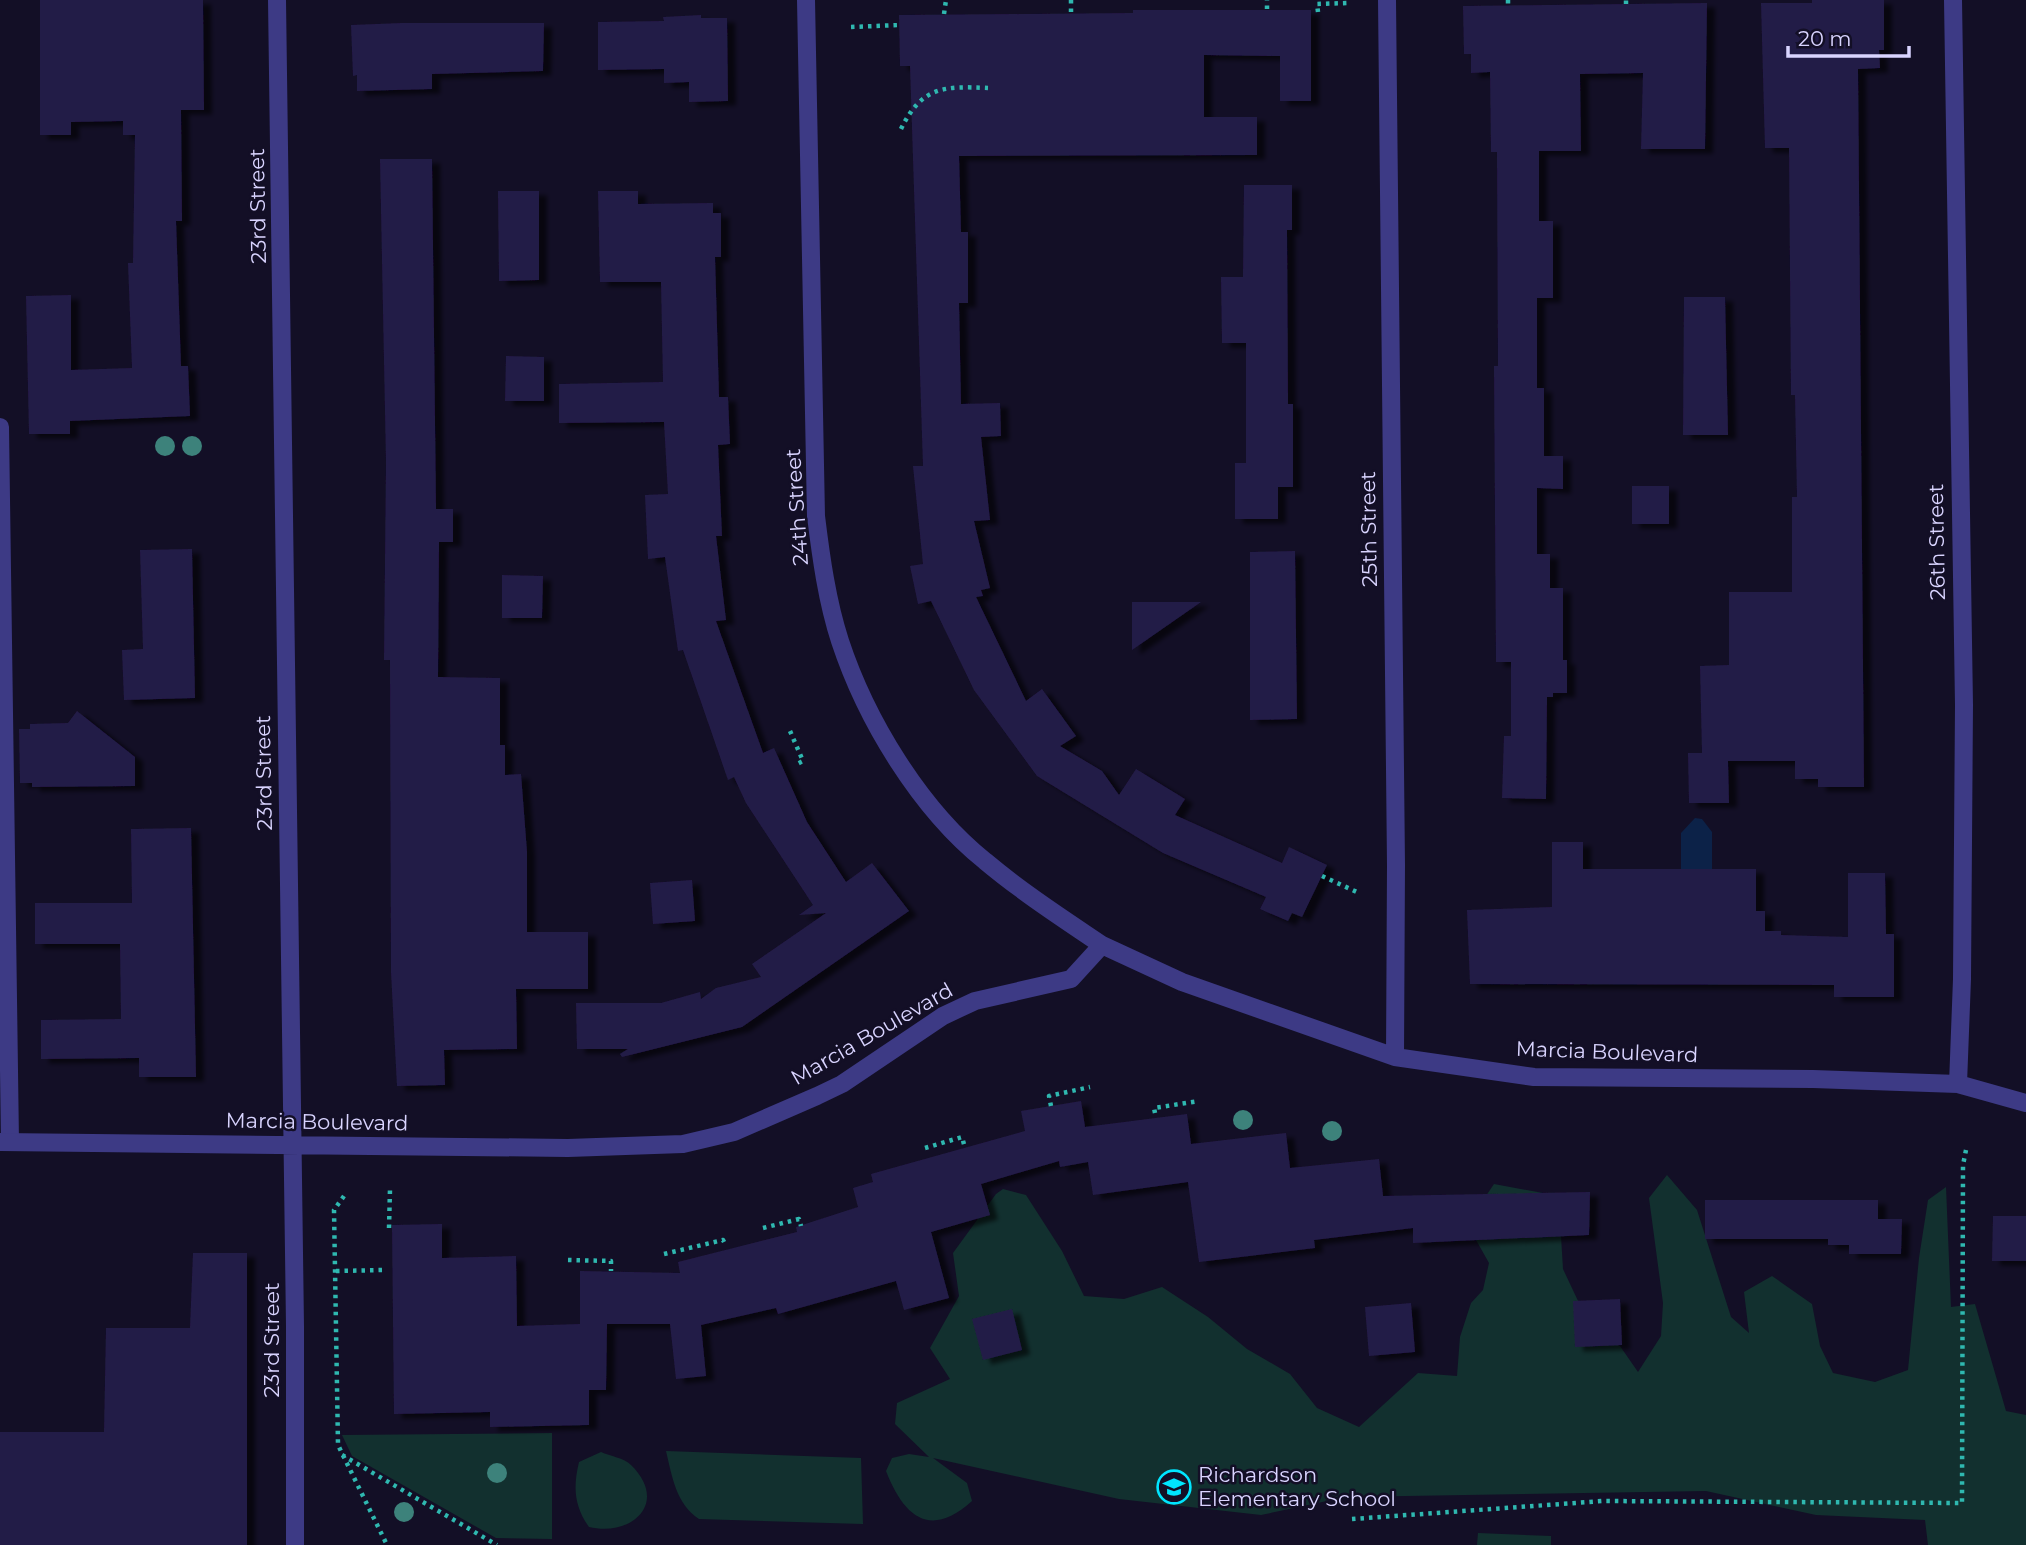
<svg xmlns="http://www.w3.org/2000/svg" width="2026" height="1545" font-family="Montserrat,sans-serif">
<style>
.green{fill:#12302f}
.water{fill:#0c2248}
.building{fill:#241b47;filter:url(#shadow)}
.lines{fill:none;stroke-linecap:round;stroke-linejoin:round}
.path{stroke:#2fb8b0;stroke-width:4.5;stroke-dasharray:3.5 5;stroke-linecap:butt}
.lane{stroke:#3d3a85;stroke-width:18}
.street{stroke:#3d3a85;stroke-width:18}
.tree{fill:#3d827b}
.labels{text-anchor:middle;stroke-width:5;stroke-linejoin:round;paint-order:stroke}
.street-label{font-size:21px;fill:#d9d4ff;stroke:#130f26}
.poi-label{font-size:21px;fill:#d9d4ff;stroke:#130f26;text-anchor:start}
</style>
<defs>
<filter id="shadow"><feDropShadow dx="8" dy="4.5" stdDeviation="2" flood-color="#0009"/></filter>
</defs>
<rect width="100%" height="100%" fill="#130f26"/>
<path class="green" d="M 1667,1175 L 1697,1210 L 1731,1317 L 1749,1333 L 1744,1292 L 1772,1276 L 1812,1304 L 1820,1346 L 1833,1373 L 1875,1382 L 1908,1370 L 1919,1258 L 1928,1200 L 1946,1187 L 1951,1307 L 1975,1304 L 2006,1411 L 2026,1415 L 2026,1545 L 1928,1545 L 1925,1520 L 1816,1515 L 1706,1491 L 1346,1497 L 1261,1515 L 1119,1499 L 933,1458 L 967,1483 L 972,1501 C 930,1539 904,1517 886,1471 L 892,1458 L 909,1454 L 929,1457 L 895,1424 L 897,1403 L 950,1379 L 930,1348 L 959,1296 L 953,1253 L 996,1194 L 1003,1189 L 1026,1195 L 1062,1251 L 1084,1296 L 1124,1299 L 1162,1287 L 1208,1317 L 1247,1349 L 1290,1374 L 1317,1408 L 1359,1427 L 1418,1373 L 1457,1376 L 1460,1337 L 1471,1303 L 1483,1290 L 1489,1263 L 1467,1224 L 1494,1184 L 1543,1193 L 1561,1236 L 1563,1269 L 1587,1320 L 1620,1346 L 1638,1372 L 1661,1336 L 1663,1303 L 1649,1198 Z
M 552,1433 L 552,1539 L 496,1538 L 352,1456 L 342,1435 Z
M 666,1451 L 861,1458 L 863,1524 L 699,1519 C 676,1504 672,1476 666,1451 Z
M 601,1452 C 610,1456 624,1458 631,1465 C 669,1502 633,1537 589,1527 C 574,1506 573,1487 579,1462 Z
M 1478,1533 L 1551,1536 L 1551,1545 L 1477,1545 Z"/>
<path class="water" d="M 1695,818 L 1702,819 L 1712,832 L 1712,870 L 1681,871 L 1681,833 Z"/>
<path class="building" d="M 40,0 L 203,0 L 204,110 L 181,110 L 182,221 L 176,221 L 181,366 L 188,366 L 190,416 L 70,421 L 70,434 L 29,434 L 26,296 L 71,295 L 71,370 L 132,368 L 128,263 L 133,263 L 135,135 L 123,135 L 123,121 L 71,122 L 71,135 L 40,135 Z
M 1812,0 L 1884,0 L 1884,50 L 1879,50 L 1880,68 L 1858,69 L 1864,787 L 1818,787 L 1818,779 L 1795,779 L 1795,761 L 1728,761 L 1729,803 L 1689,803 L 1688,753 L 1702,753 L 1700,666 L 1729,665 L 1729,592 L 1792,592 L 1792,497 L 1797,497 L 1795,395 L 1791,395 L 1789,148 L 1765,148 L 1761,3 L 1812,3 Z
M 1707,3 L 1705,149 L 1641,149 L 1643,73 L 1580,74 L 1581,151 L 1539,151 L 1539,221 L 1553,221 L 1553,298 L 1537,298 L 1537,388 L 1544,388 L 1544,456 L 1563,456 L 1563,489 L 1537,488 L 1537,554 L 1550,554 L 1550,588 L 1563,588 L 1563,660 L 1567,660 L 1567,693 L 1553,693 L 1553,697 L 1547,697 L 1546,799 L 1502,798 L 1504,736 L 1511,736 L 1511,662 L 1496,662 L 1494,366 L 1498,366 L 1497,152 L 1491,152 L 1490,72 L 1471,73 L 1471,54 L 1464,54 L 1463,6 Z
M 1133,10 L 1311,10 L 1311,101 L 1280,101 L 1280,56 L 1204,55 L 1204,117 L 1257,117 L 1257,155 L 959,156 L 961,232 L 968,232 L 968,303 L 959,303 L 961,404 L 1000,403 L 1001,436 L 981,437 L 990,520 L 974,521 L 990,588 L 981,590 L 983,596 L 976,597 L 1026,701 L 1042,689 L 1076,736 L 1060,746 L 1102,771 L 1119,795 L 1136,769 L 1185,799 L 1175,815 L 1282,863 L 1289,847 L 1327,865 L 1302,917 L 1292,913 L 1288,921 L 1260,909 L 1266,897 L 1163,853 L 1037,776 L 974,690 L 931,601 L 918,604 L 910,566 L 923,564 L 913,466 L 923,466 L 910,66 L 900,66 L 899,15 L 1133,13 Z
M 701,15 L 701,18 L 727,18 L 728,101 L 689,102 L 689,82 L 664,83 L 664,69 L 598,70 L 598,22 L 664,21 L 663,17 Z
M 402,23 L 544,23 L 543,71 L 432,74 L 432,89 L 357,91 L 357,75 L 353,76 L 351,25 Z
M 380,159 L 432,159 L 436,509 L 453,509 L 453,542 L 439,542 L 438,677 L 500,678 L 500,745 L 505,745 L 505,775 L 521,774 L 527,852 L 527,932 L 588,932 L 588,989 L 516,989 L 517,1049 L 444,1050 L 445,1085 L 397,1086 L 391,972 L 390,660 L 384,660 L 386,462 Z
M 1244,185 L 1292,185 L 1292,230 L 1287,230 L 1288,404 L 1293,404 L 1293,487 L 1278,487 L 1278,519 L 1235,519 L 1235,463 L 1246,463 L 1246,343 L 1222,343 L 1221,277 L 1243,277 Z
M 498,191 L 539,191 L 539,280 L 499,281 Z
M 598,191 L 638,191 L 638,204 L 713,203 L 713,213 L 721,213 L 721,257 L 715,257 L 719,397 L 728,397 L 730,444 L 718,445 L 722,536 L 716,536 L 726,620 L 716,621 L 763,753 L 774,748 L 807,822 L 846,882 L 872,863 L 909,911 L 742,1027 L 622,1057 L 620,1054 L 628,1049 L 577,1049 L 576,1003 L 661,1003 L 700,992 L 701,999 L 716,988 L 761,977 L 752,964 L 826,913 L 799,915 L 813,905 L 746,803 L 734,777 L 728,780 L 683,650 L 678,651 L 665,557 L 648,559 L 645,495 L 668,494 L 664,422 L 559,423 L 559,384 L 663,382 L 661,282 L 600,282 Z
M 1684,297 L 1725,297 L 1728,435 L 1683,435 Z
M 506,356 L 544,357 L 544,401 L 505,401 Z
M 1632,486 L 1669,486 L 1669,524 L 1632,524 Z
M 192,549 L 195,698 L 124,700 L 122,650 L 143,649 L 140,550 Z
M 1295,551 L 1297,719 L 1250,720 L 1250,552 Z
M 502,575 L 543,576 L 542,618 L 502,618 Z
M 1132,602 L 1201,602 L 1132,650 Z
M 77,711 L 135,757 L 135,786 L 32,787 L 32,783 L 20,783 L 19,729 L 30,729 L 30,724 L 68,723 Z
M 191,828 L 196,1077 L 139,1077 L 139,1058 L 41,1059 L 41,1020 L 121,1019 L 120,944 L 35,944 L 35,903 L 132,903 L 131,829 Z
M 1552,842 L 1583,842 L 1583,869 L 1756,869 L 1756,911 L 1765,911 L 1765,931 L 1781,931 L 1781,935 L 1848,937 L 1848,873 L 1885,873 L 1886,934 L 1894,934 L 1894,997 L 1834,997 L 1834,985 L 1470,984 L 1467,910 L 1552,907 Z
M 692,880 L 695,921 L 653,924 L 650,883 Z
M 1081,1101 L 1085,1127 L 1187,1114 L 1191,1144 L 1286,1133 L 1290,1168 L 1379,1159 L 1383,1196 L 1590,1192 L 1589,1235 L 1413,1243 L 1413,1228 L 1314,1240 L 1315,1248 L 1199,1262 L 1188,1182 L 1093,1195 L 1088,1162 L 1060,1167 L 1059,1161 L 981,1184 L 990,1215 L 931,1232 L 949,1298 L 904,1310 L 896,1281 L 778,1314 L 776,1308 L 701,1325 L 706,1376 L 676,1379 L 670,1324 L 607,1324 L 606,1390 L 589,1390 L 589,1425 L 490,1427 L 490,1412 L 394,1414 L 392,1225 L 442,1224 L 442,1258 L 516,1256 L 517,1326 L 580,1324 L 580,1271 L 680,1273 L 678,1262 L 797,1232 L 796,1227 L 858,1207 L 853,1188 L 873,1182 L 871,1174 L 1025,1131 L 1021,1111 Z
M 1705,1200 L 1878,1200 L 1878,1219 L 1902,1219 L 1901,1254 L 1849,1254 L 1849,1245 L 1828,1245 L 1828,1239 L 1705,1239 Z
M 1993,1216 L 2026,1216 L 2026,1261 L 1992,1261 Z
M 193,1253 L 247,1253 L 247,1545 L 0,1545 L 0,1432 L 104,1432 L 106,1328 L 190,1328 Z
M 1620,1299 L 1622,1345 L 1575,1347 L 1573,1301 Z
M 1411,1303 L 1415,1352 L 1369,1356 L 1365,1307 Z
M 1012,1309 L 1022,1350 L 983,1360 L 972,1319 Z"/>
<g class="lines">
<path class="path" d="M 1071,0 L 1071,13
M 1508,0 L 1508,5
M 1626,4 L 1626,0
M 1267,9 L 1267,0
M 1318,12 L 1317,4 L 1348,3
M 944,14 L 946,0
M 851,27 L 900,25
M 901,129 C 922,86 944,86 988,88
M 790,731 L 803,761 L 797,764
M 1322,876 L 1359,893
M 1051,1106 L 1049,1096 L 1090,1087
M 1155,1113 L 1154,1108 L 1199,1101
M 925,1148 L 962,1137 L 965,1148
M 344,1196 L 334,1210 L 338,1445 L 387,1545
M 389,1228 L 390,1189
M 763,1228 L 799,1219 L 801,1226
M 664,1254 L 723,1240 L 725,1244
M 568,1260 L 611,1261 L 611,1271
M 336,1271 L 383,1270
M 342,1455 L 497,1545
M 1352,1519 L 1603,1501 L 1962,1503 L 1963,1165 L 1966,1150"/>
<path class="lane" d="M 0,427 L 10,1142"/>
<path class="street" d="M 277,0 L 295,1326 L 295,1545
M 806,0 L 816,516 C 821,557 827,601 840,641 C 866,720 920,809 985,861 C 1022,892 1062,918 1102,945
M 1387,0 L 1396,865 L 1395,1057
M 1953,0 L 1964,705 L 1962,979 L 1958,1084
M 0,1142 L 568,1148 L 683,1144 L 734,1132 L 817,1096 L 842,1084 L 943,1016 L 975,1001 L 1071,979 L 1102,945 L 1182,982 L 1395,1057 L 1534,1077 L 1813,1079 L 1958,1084 L 2026,1103"/>
</g>
<g class="tree">
<circle cx="165" cy="446" r="10"/>
<circle cx="192" cy="446" r="10"/>
<circle cx="1243" cy="1120" r="10"/>
<circle cx="1332" cy="1131" r="10"/>
<circle cx="497" cy="1473" r="10"/>
<circle cx="404" cy="1512" r="10"/>
</g>
<defs>
<symbol id="school-ring" viewBox="-11 -11 22 22"><circle r="9.5" fill="#130f26" stroke="#00e5ff" stroke-width="1.5"/><path d="M0-5L7-2L0 1L-7-2ZM-4 1L0 2.5L4 1V4Q0 6-4 4Z" fill="#00e5ff"/></symbol>
</defs>
<g fill-rule="evenodd">
<use href="#school-ring" x="1155" y="1468" width="38" height="38"/>
</g>
<g class="labels">
<g class="street-label">
<text transform="translate(258 206) rotate(-91)" y="7">23rd Street</text>
<text transform="translate(797 507) rotate(-94)" y="7">24th Street</text>
<text transform="translate(1369 529) rotate(-91)" y="7">25th Street</text>
<text transform="translate(1937 542) rotate(-91)" y="7">26th Street</text>
<text transform="translate(264 773) rotate(-91)" y="7">23rd Street</text>
<text transform="translate(872 1034) rotate(-30)" y="7">Marcia Boulevard</text>
<text transform="translate(1607 1052) rotate(2)" y="7">Marcia Boulevard</text>
<text transform="translate(317 1122) rotate(1)" y="7">Marcia Boulevard</text>
<text transform="translate(272 1340) rotate(-90)" y="7">23rd Street</text>
</g>
<g class="poi-label">
<text x="1198" y="1482">Richardson<tspan x="1198" dy="24">Elementary School</tspan></text>
</g>
</g>
<path d="M1788 46v10h121v-10" fill="none" stroke="#d9d4ff" stroke-width="3.5"/>
<text x="1798" y="46" font-size="21" fill="#d9d4ff" stroke="#130f26" stroke-width="5" paint-order="stroke">20 m</text>
</svg>
